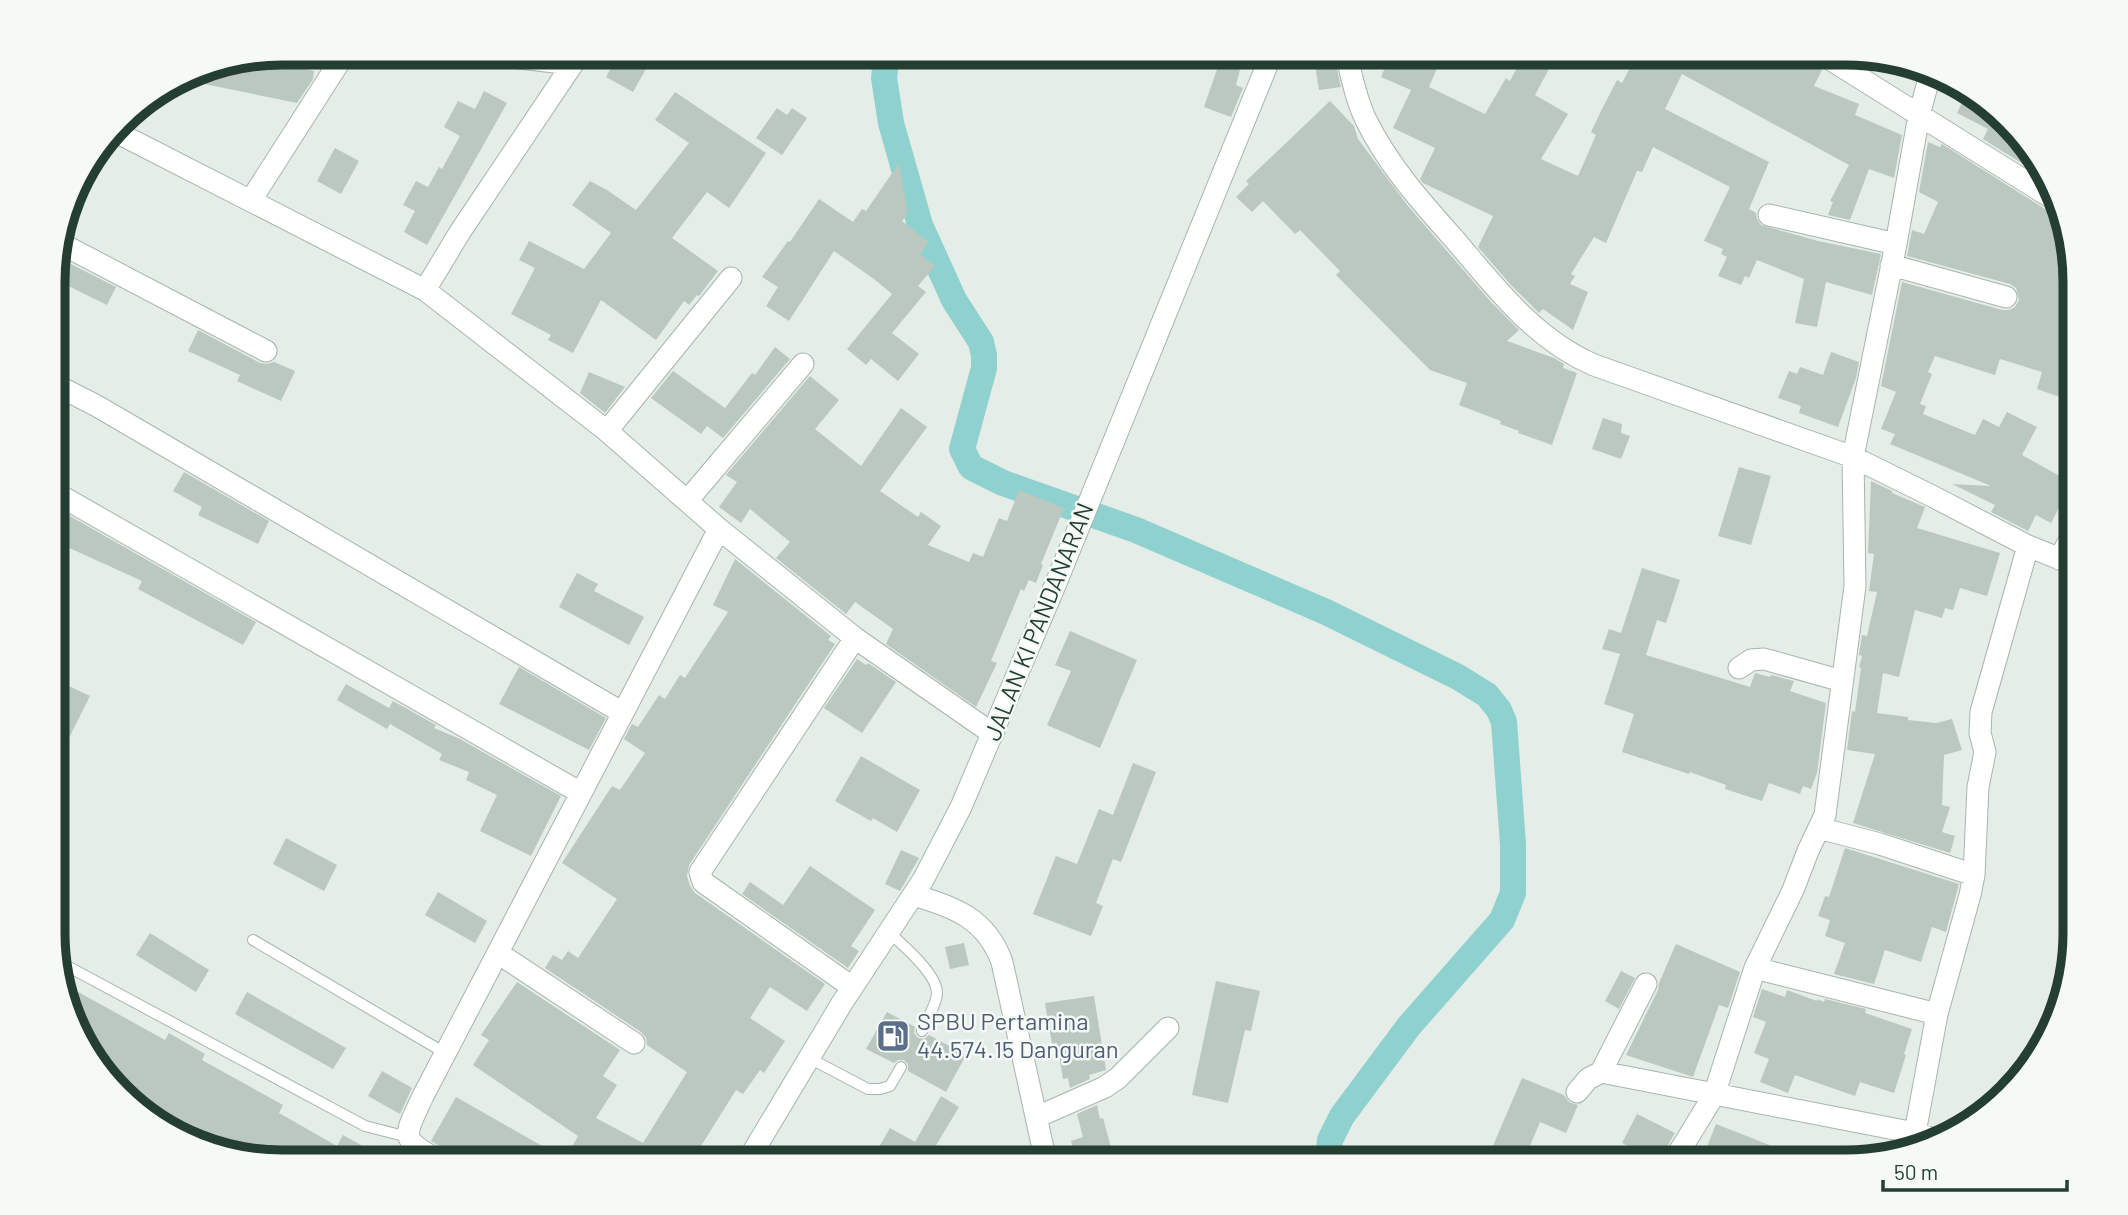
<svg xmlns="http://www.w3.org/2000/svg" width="2128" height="1215" font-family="Barlow,sans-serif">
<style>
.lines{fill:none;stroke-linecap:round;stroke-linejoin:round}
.canal{stroke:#8ed1ce;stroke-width:26}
.building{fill:#bac8c0}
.service-casing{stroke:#a7b5ae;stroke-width:12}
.minor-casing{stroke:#a7b5ae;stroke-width:23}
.secondary-casing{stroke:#a3b9ad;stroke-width:23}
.service{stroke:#fff;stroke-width:10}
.minor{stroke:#fff;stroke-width:21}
.secondary{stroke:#fff;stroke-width:21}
.labels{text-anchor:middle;stroke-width:5;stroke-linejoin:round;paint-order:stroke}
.street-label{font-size:24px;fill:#243f32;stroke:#f5faf6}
.service-label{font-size:24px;fill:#4e5e75;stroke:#f5faf6;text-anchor:start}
.rim{fill:none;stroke:#243f32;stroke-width:9}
</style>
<rect width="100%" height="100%" fill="#e4ede8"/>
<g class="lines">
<path class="canal" d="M 887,53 L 884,78 L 891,123 L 920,225 L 954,300 L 981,342 L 984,355 L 984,368 L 962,449 L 971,467 L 1003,483 L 1136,530 L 1326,612 L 1458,677 L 1487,695 L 1499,710 L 1504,722 L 1513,844 L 1513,893 L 1502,920 L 1409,1026 L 1342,1116 L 1330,1140 L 1328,1162"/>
</g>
<path class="building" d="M 620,52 L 647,67 L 633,92 L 606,77 Z
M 1223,52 L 1243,58 L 1236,85 L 1243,88 L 1231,117 L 1204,107 Z
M 1313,52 L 1333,52 L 1341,87 L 1319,90 Z
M 1392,52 L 1417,52 L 1439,63 L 1429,87 L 1485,114 L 1506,78 L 1510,81 L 1525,52 L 1558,52 L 1535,95 L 1568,114 L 1541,159 L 1578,176 L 1596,135 L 1591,132 L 1602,109 L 1617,80 L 1622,83 L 1638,52 L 1772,52 L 1791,63 L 1796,52 L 1807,55 L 1813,64 L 1822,70 L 1814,86 L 1859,104 L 1855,115 L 1902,135 L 1894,178 L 1869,169 L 1850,220 L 1828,215 L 1833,202 L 1830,201 L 1849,165 L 1682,74 L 1665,109 L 1769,162 L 1749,209 L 1756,213 L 1757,219 L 1761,225 L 1818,241 L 1881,254 L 1872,295 L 1826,282 L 1817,327 L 1795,323 L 1804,279 L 1757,260 L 1749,278 L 1745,276 L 1741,285 L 1718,276 L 1727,257 L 1721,254 L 1723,249 L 1704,241 L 1730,187 L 1653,147 L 1642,172 L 1637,171 L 1606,243 L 1594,237 L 1571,274 L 1575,276 L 1570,284 L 1588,292 L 1573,330 L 1543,309 L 1539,313 L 1511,285 L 1478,247 L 1493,216 L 1423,183 L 1420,179 L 1435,148 L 1393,128 L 1411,90 L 1381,77 Z
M 253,60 L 282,66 L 282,64 L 314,71 L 313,79 L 297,103 L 180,79 L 194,70 L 239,61 L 252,64 Z
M 1968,90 L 2037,155 L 2045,178 L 1983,139 L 1988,129 L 1957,113 Z
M 484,91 L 507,103 L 427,245 L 404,232 L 415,211 L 403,205 L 416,181 L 428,187 L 439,167 L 442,169 L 460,136 L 444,127 L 458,101 L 475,109 Z
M 675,92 L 766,153 L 729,208 L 707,192 L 672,238 L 718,271 L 699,296 L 697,295 L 689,305 L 684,301 L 656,340 L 601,300 L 573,353 L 548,340 L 551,335 L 511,314 L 535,268 L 519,260 L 529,241 L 584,269 L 611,233 L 572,205 L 590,181 L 607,190 L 636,210 L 689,143 L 655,120 Z
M 1330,101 L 1354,126 L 1358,139 L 1408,206 L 1491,302 L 1519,330 L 1507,341 L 1554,358 L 1564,364 L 1563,368 L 1577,373 L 1552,445 L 1518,433 L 1519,431 L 1500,424 L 1501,421 L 1459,405 L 1467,383 L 1430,370 L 1336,275 L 1340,271 L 1300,230 L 1295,234 L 1263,201 L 1252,212 L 1236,197 L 1249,184 L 1246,181 Z
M 777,108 L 787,115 L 792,108 L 807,118 L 782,155 L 756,138 Z
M 1928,142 L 1940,147 L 1942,144 L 2045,209 L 2056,210 L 2075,266 L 2075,327 L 2064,356 L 2073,359 L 2060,397 L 2037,389 L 2042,372 L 2000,359 L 1995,375 L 1935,356 L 1928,372 L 1932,374 L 1920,404 L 1926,406 L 1923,414 L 1975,435 L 1983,419 L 1999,427 L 2007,412 L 2037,427 L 2022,455 L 2072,483 L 2051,523 L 2036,515 L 2028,531 L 1991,512 L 1995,505 L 1952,484 L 1991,486 L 1890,444 L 1895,434 L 1881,429 L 1896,392 L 1881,386 L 1902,282 L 2002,310 L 2009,310 L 2015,307 L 2019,300 L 2016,288 L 2010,284 L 1907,256 L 1912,230 L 1924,234 L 1938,202 L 1919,192 Z
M 335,148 L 359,161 L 341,194 L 317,181 Z
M 899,163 L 908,213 L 902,221 L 929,242 L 920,254 L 935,266 L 918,286 L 926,292 L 892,333 L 919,354 L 898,381 L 871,359 L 866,365 L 847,349 L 892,294 L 874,279 L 834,251 L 789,321 L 766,306 L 778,287 L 762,277 L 788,241 L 790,242 L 819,199 L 853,222 L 862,209 L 866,211 Z
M 54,258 L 64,263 L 65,261 L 116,287 L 107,305 L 54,279 Z
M 198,330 L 260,363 L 267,364 L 274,362 L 295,371 L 281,401 L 237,381 L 240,375 L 188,351 Z
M 775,347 L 790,359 L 723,438 L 707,426 L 701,434 L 651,398 L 673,371 L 725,408 L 752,373 L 755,375 Z
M 1831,352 L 1859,362 L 1856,378 L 1838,427 L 1799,413 L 1801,406 L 1778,398 L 1789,371 L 1797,374 L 1800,367 L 1823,375 Z
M 589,372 L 625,387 L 605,413 L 580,393 Z
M 810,376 L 839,400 L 815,429 L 861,466 L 901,408 L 927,427 L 880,491 L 918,517 L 921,512 L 941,526 L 928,545 L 969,562 L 973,553 L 983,557 L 999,518 L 1007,521 L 1019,490 L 1064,508 L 1041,564 L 1043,565 L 1036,583 L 1029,580 L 1024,591 L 1021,589 L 991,661 L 997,663 L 976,707 L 886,644 L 893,629 L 855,602 L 846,614 L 776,558 L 790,542 L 750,509 L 741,523 L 719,507 L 737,482 L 726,475 Z
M 1603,418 L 1622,424 L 1621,433 L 1630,436 L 1621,459 L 1592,449 Z
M 1739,467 L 1771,476 L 1751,545 L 1718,536 Z
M 184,472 L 269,521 L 258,544 L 198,515 L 202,507 L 173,491 Z
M 1871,481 L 1892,491 L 1892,493 L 1925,507 L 1917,528 L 2000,553 L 1987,596 L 1960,588 L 1953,610 L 1945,608 L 1942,618 L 1915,610 L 1899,677 L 1883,673 L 1877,713 L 1908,717 L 1908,720 L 1936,723 L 1952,719 L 1962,750 L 1944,755 L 1942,805 L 1950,807 L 1942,832 L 1955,836 L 1950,853 L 1853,823 L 1875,754 L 1847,750 L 1852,711 L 1855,712 L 1861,668 L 1859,667 L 1862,656 L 1859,655 L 1862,635 L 1867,636 L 1877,592 L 1869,591 L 1874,554 L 1868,553 Z
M 54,507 L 256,622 L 243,645 L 138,589 L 142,581 L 54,541 Z
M 735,559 L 831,636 L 828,640 L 835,644 L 689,865 L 687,876 L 690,886 L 695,893 L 825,984 L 807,1011 L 770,987 L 750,1018 L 785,1041 L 764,1073 L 760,1070 L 743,1094 L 736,1090 L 691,1162 L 462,1162 L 453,1158 L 448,1151 L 431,1141 L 456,1097 L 565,1159 L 578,1136 L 473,1065 L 489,1040 L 481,1035 L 517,982 L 620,1050 L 603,1076 L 617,1085 L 596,1118 L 643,1143 L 687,1072 L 647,1045 L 646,1038 L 641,1032 L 545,968 L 553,955 L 562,960 L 568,951 L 578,958 L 617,899 L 562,863 L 612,786 L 620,790 L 645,753 L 624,739 L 632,724 L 638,727 L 659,695 L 665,699 L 680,675 L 685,678 L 728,612 L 713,605 Z
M 1642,568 L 1680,580 L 1666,623 L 1657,620 L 1646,655 L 1750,687 L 1755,673 L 1770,677 L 1771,675 L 1794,681 L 1790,691 L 1826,703 L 1817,773 L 1811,789 L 1803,786 L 1800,794 L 1769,783 L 1762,801 L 1725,789 L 1726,785 L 1690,772 L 1689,774 L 1622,752 L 1634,714 L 1604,704 L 1620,654 L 1602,649 L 1609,629 L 1621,633 Z
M 577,573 L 598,584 L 594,591 L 644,617 L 629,645 L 559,607 Z
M 1070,631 L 1137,660 L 1100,748 L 1047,725 L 1071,671 L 1055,665 Z
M 857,659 L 866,665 L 868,663 L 896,682 L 862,733 L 824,708 Z
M 519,667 L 606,718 L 589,750 L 499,704 Z
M 54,679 L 90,696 L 54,768 Z
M 346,684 L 389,708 L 393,701 L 436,725 L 434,728 L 458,738 L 561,796 L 531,856 L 480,831 L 497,795 L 466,780 L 469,772 L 439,760 L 442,754 L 390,724 L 387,729 L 337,700 Z
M 861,756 L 920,790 L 897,832 L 873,818 L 871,821 L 835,801 Z
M 1133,763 L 1156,772 L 1121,862 L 1113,859 L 1096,903 L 1103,906 L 1091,936 L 1033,914 L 1056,856 L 1077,864 L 1099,809 L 1113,815 Z
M 286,838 L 337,865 L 324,891 L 273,864 Z
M 1845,848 L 1959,884 L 1946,932 L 1932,927 L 1921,962 L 1885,950 L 1874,984 L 1834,974 L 1845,943 L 1825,936 L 1830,920 L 1818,916 L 1825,896 L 1829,897 Z
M 901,850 L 919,858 L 900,891 L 885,884 Z
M 810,866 L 875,910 L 851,946 L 859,951 L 848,968 L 742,894 L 750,882 L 783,905 Z
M 438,892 L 487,921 L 475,943 L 425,915 Z
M 150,933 L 209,970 L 196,992 L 136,955 Z
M 964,943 L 969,965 L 950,969 L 945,947 Z
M 1676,944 L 1740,972 L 1728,1008 L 1719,1005 L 1693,1077 L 1626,1055 L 1658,990 L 1659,983 Z
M 1621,971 L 1635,978 L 1619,1009 L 1605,1001 Z
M 1216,981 L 1260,991 L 1251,1031 L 1245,1030 L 1228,1103 L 1192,1095 Z
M 62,983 L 165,1040 L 169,1033 L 205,1054 L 202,1060 L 283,1105 L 279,1113 L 337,1146 L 343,1135 L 391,1162 L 281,1162 L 168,1132 L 91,1060 L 89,1055 L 98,1038 L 78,1027 Z
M 1762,989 L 1785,997 L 1787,990 L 1817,1001 L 1817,999 L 1824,1002 L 1825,999 L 1866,1009 L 1865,1013 L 1912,1029 L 1904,1054 L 1906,1055 L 1894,1093 L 1860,1082 L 1855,1096 L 1795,1075 L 1788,1093 L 1760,1082 L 1769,1059 L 1754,1053 L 1766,1022 L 1753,1017 Z
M 247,992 L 346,1048 L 333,1069 L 235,1014 Z
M 1094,996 L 1106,1070 L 1089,1075 L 1090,1079 L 1070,1088 L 1068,1078 L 1063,1079 L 1057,1043 L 1052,1044 L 1045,1003 Z
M 887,1012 L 915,1027 L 914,1033 L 918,1038 L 924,1039 L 929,1035 L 966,1055 L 946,1092 L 908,1071 L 908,1064 L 904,1060 L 898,1060 L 894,1063 L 866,1049 Z
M 382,1071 L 412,1088 L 400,1114 L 368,1096 Z
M 1522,1078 L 1564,1095 L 1569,1102 L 1578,1105 L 1566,1133 L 1540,1122 L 1523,1162 L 1486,1162 Z
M 941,1096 L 959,1107 L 932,1152 L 951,1162 L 903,1162 L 904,1161 L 879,1147 L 890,1128 L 915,1142 Z
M 1097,1105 L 1100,1119 L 1103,1118 L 1115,1162 L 1077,1162 L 1071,1141 L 1083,1137 L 1077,1114 Z
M 1637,1114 L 1675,1133 L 1662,1155 L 1660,1162 L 1622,1143 Z
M 1716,1124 L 1810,1161 L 1809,1162 L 1688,1162 L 1699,1145 L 1706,1149 Z"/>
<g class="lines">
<defs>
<path id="service" d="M 889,932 C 903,946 938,974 937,994 C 936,1006 926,1020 922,1031
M 253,940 L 445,1053
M 54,959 L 365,1126 L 408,1137
M 809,1058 L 868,1089 L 880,1089 L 890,1086 L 901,1067"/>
<path id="minor" d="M 478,53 L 571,64
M 580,53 L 460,232 L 425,290 L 607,431 L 719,529 L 855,638 L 993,734
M 1346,53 C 1351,74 1356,100 1366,120 C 1388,165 1422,203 1455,240 C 1495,287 1535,340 1594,365 L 1853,457 L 1932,496 L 2028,546 L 2075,565
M 1820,53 L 2052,198
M 114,131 L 425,290
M 251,200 L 345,53
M 1769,215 L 1896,244
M 58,242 L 266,351
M 1891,265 L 2006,297
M 54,384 L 97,406 L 623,713
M 607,431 L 731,278
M 54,492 L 581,793
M 687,501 L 803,364
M 2059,559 L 2075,530
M 1739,668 L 1751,660 L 1764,659 L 1842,681
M 1819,828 L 1880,844 L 1974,875
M 914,895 C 955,908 986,918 1002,962 L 1046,1162
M 498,953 L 634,1043
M 1755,968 L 1937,1014
M 852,987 L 703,882 L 700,872 L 855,638
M 1601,1072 L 1646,984
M 1577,1092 L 1588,1079 L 1601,1072 L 1915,1133 L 1931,1138
M 1037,1117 L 1105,1087 L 1118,1078 L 1168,1028
M 1915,1133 L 1937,1014 L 1970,895 L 1974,875 L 1978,787 L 1985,752 L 1980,733 L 1981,712 L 2028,546
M 441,1162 C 399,1138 403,1139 423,1096 L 719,529
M 1673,1162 L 1714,1095 L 1755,968 L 1793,890 L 1808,851 L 1825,815 L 1855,586 L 1853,457 L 1896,244 L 1919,115 L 1930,75"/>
<path id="secondary" d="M 747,1162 L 842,1003 L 923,880 L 961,807 L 1056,583 L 1272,53"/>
</defs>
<use href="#service" class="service-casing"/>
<use href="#minor" class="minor-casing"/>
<use href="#secondary" class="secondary-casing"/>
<use href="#service" class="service"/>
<use href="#minor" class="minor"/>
<use href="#secondary" class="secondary"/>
</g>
<defs>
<symbol id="fuel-square" viewBox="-11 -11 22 22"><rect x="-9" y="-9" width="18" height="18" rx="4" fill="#5c6f8a" stroke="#f5faf6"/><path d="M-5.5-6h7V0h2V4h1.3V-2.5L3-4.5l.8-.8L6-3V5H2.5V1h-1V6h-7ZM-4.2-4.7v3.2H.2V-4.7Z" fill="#fff"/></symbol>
</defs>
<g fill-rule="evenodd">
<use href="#fuel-square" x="874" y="1017" width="38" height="38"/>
</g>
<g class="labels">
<g class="street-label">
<text transform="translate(1039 622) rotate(-68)" y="8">JALAN KI PANDANARAN</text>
</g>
<g class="service-label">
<text x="917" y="1030">SPBU Pertamina<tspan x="917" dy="28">44.574.15 Danguran</tspan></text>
</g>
</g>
<path d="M0 0H2128V1215H0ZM282 65H1846A217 217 0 0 1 2063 282V933A217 217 0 0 1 1846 1150H282A217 217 0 0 1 65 933V282A217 217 0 0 1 282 65Z" fill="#f5faf6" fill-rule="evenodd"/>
<path class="rim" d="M282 65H1846A217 217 0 0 1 2063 282V933A217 217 0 0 1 1846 1150H282A217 217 0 0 1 65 933V282A217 217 0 0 1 282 65Z"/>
<path d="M1883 1180v10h184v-10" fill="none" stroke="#243f32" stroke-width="3.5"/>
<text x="1894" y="1180" font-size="21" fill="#243f32" stroke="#f5faf6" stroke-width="5" paint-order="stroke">50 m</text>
</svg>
